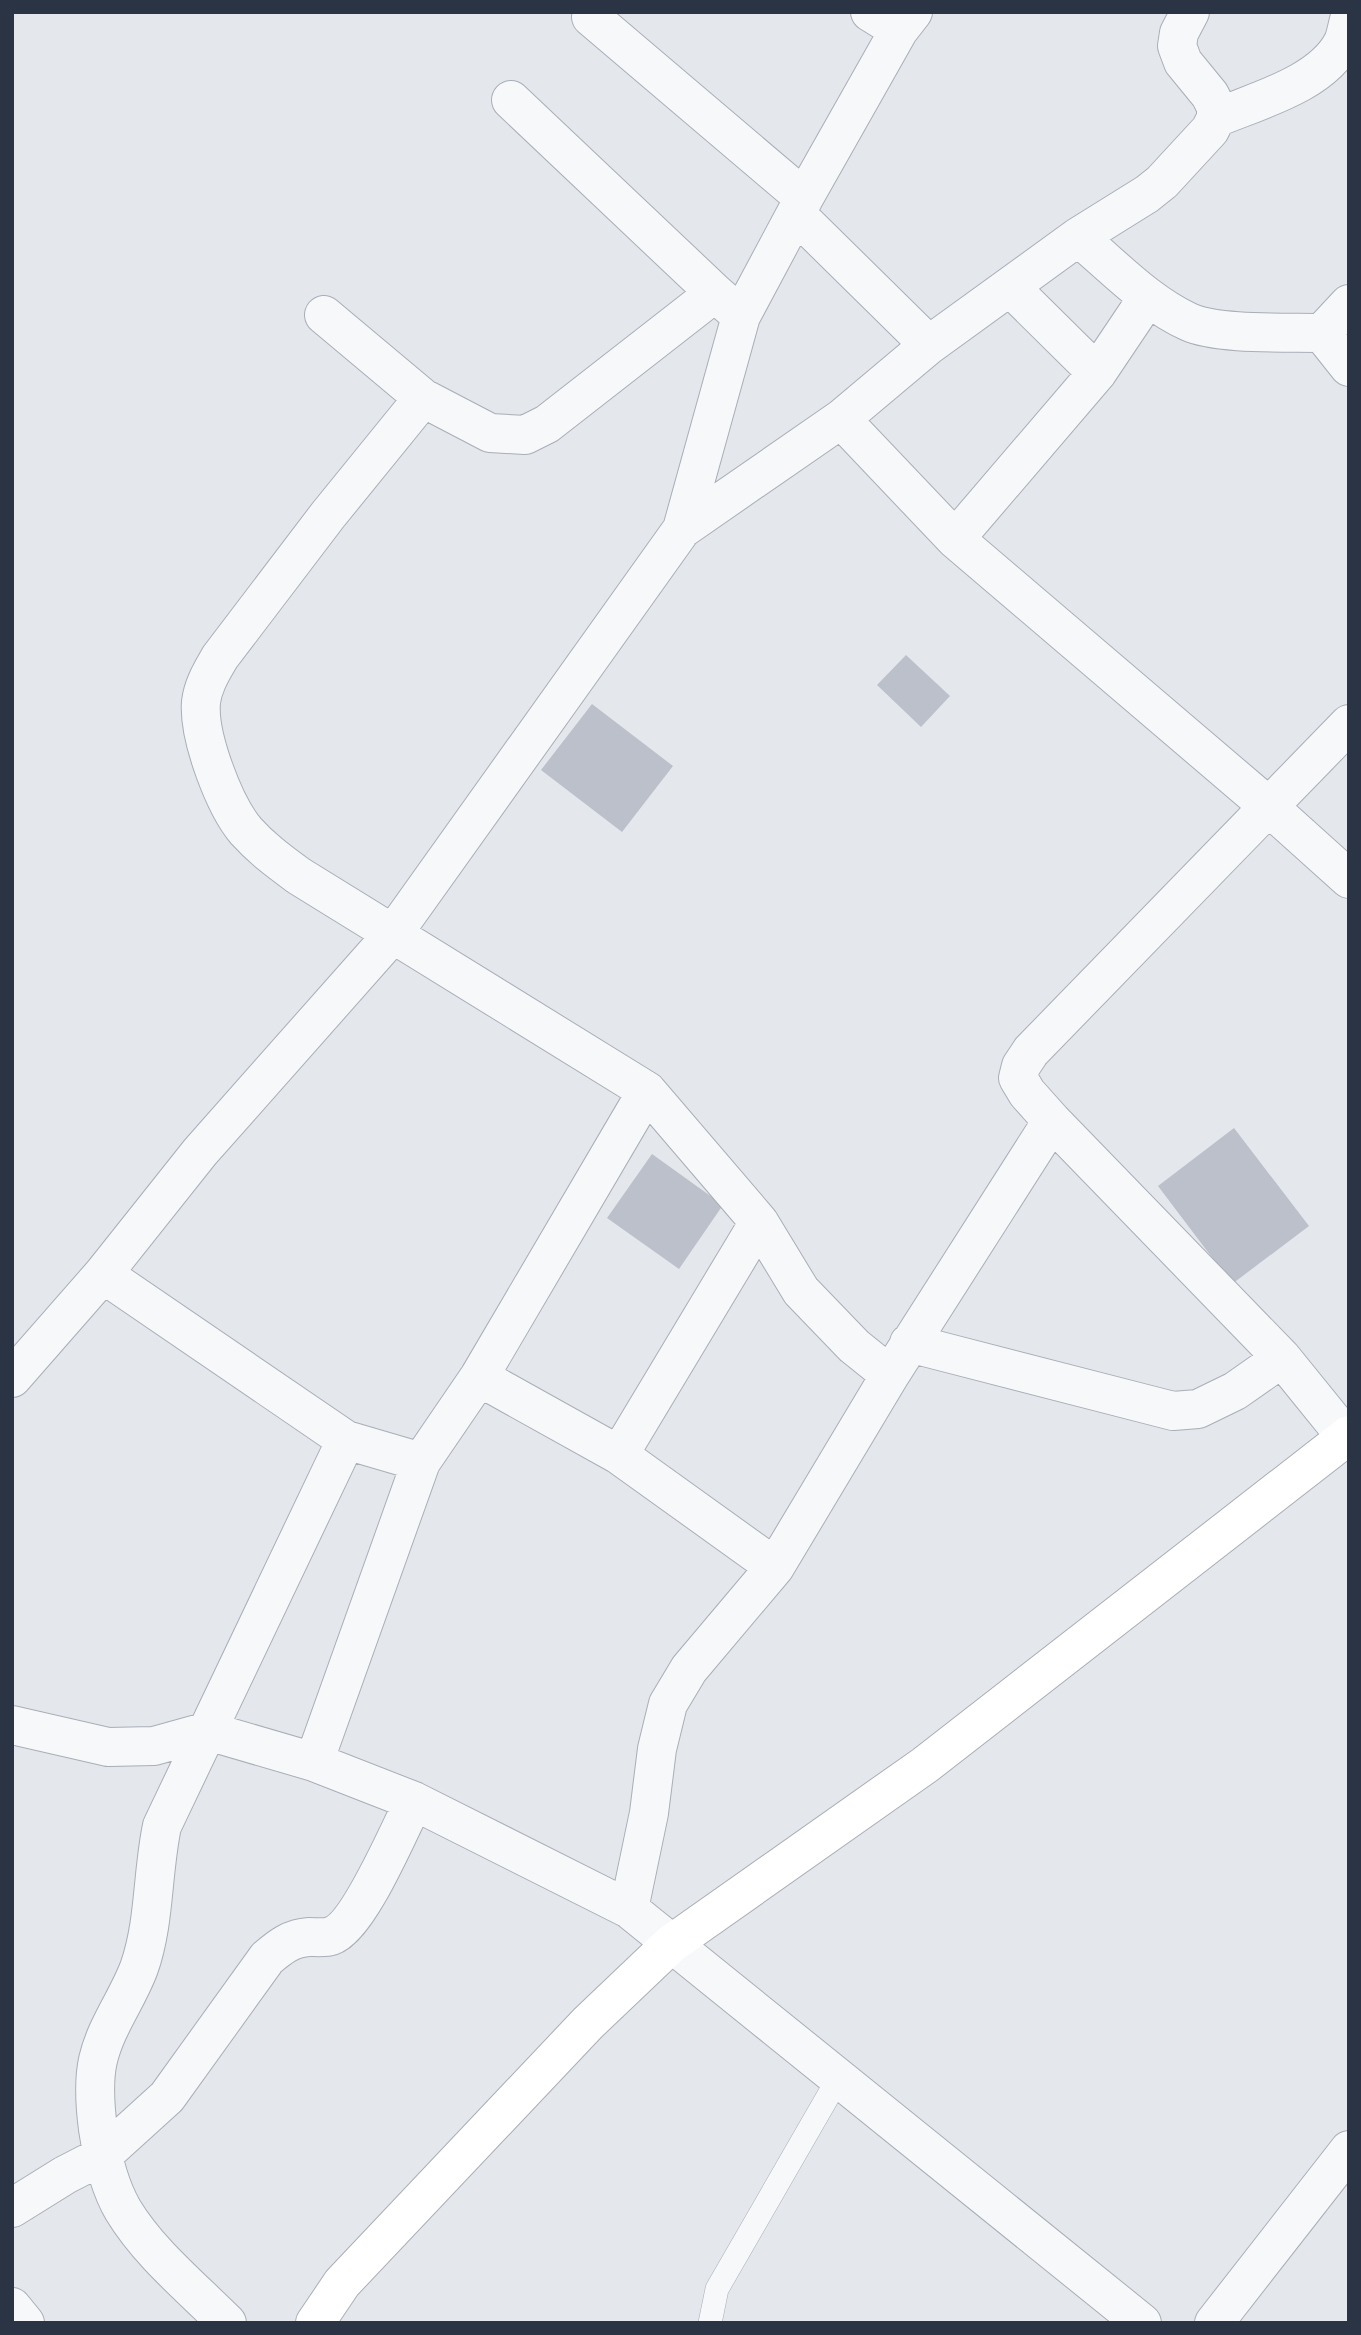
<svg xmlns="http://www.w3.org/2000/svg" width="1361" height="2335" font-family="Cabin,sans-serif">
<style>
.building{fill:#bbc0ca}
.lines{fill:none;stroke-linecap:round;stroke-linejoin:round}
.lane-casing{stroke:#a9aeb7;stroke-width:24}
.street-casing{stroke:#a9aeb7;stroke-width:40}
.secondary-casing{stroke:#a9aeb7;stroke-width:40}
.lane{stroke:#f7f8fa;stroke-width:23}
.street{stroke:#f7f8fa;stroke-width:38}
.secondary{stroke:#fff;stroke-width:38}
</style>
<rect width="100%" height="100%" fill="#e4e7ec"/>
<path class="building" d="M 906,655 L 950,696 L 921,727 L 877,685 Z
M 592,704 L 673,766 L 622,832 L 541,770 Z
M 1234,1128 L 1309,1226 L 1232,1284 L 1158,1186 Z
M 652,1154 L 723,1205 L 679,1269 L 607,1218 Z"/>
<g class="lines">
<defs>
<path id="lane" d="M 710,2323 L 717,2289 L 838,2079"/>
<path id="street" d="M 870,12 L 899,30
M 591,17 L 804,198
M 511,100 L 715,293
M 1216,118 C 1256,101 1322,84 1343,42 C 1346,35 1347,27 1349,20
M 796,214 L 929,345
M 1078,237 C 1113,266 1147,303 1189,322 C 1217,335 1288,332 1322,333
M 1010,287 L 1097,373
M 1349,304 L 1322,333 L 1349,367
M 324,315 L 423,398 L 490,433 L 525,435 L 547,424 L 715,293 L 741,316
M 423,398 L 328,515 L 220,657 C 212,671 203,685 201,702 C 198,736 224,805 246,831 C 262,849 280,862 299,876 L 647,1091 L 759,1222 L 801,1291 L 854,1346 L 890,1375
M 841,419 L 955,539 L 1268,806 L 1349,879
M 682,529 L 841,419 L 929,345 L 1078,237 L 1147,194 L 1162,182 L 1210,130 L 1216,118 L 1216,107 L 1210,95 L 1183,62 L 1177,46 L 1179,33 L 1190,12
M 955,539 L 1097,373 L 1148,297
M 759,1222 L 619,1455 L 775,1567
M 103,1274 L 346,1440 L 162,1826 C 152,1873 155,1923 139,1968 C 127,2000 106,2026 98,2060 C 93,2082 95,2106 98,2129 C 102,2155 109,2186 123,2210 C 149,2253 191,2287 227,2323
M 909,1343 L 1173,1411 L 1198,1409 L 1235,1391 L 1282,1358
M 479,1377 L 619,1455
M 12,1378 L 103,1274 L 200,1152 L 393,934 L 682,529 L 741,316 L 804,198 L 899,30 L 913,12
M 1346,1437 L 1282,1358 L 1052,1121 L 1027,1093 L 1018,1078 L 1021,1066 L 1031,1051 L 1349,724
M 346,1440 L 421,1462
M 12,1725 L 108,1747 L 154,1746 L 208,1731 L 314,1762 L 414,1801 L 629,1909 L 1142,2323
M 314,1762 L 421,1462 L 479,1377 L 647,1091
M 629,1909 L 649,1813 L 657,1749 L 668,1704 L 689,1669 L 775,1567 L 890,1375 L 1052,1121
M 12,2208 L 65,2175 L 102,2156 L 167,2097 L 267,1958 C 280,1947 291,1938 309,1937 C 316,1937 325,1938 331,1936 C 359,1927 399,1830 414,1801
M 12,2307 L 25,2323
M 1214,2323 L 1349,2150"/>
<path id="secondary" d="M 315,2323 L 342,2283 L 588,2023 L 671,1944 L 925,1765 L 1349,1435"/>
</defs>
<use href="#lane" class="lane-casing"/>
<use href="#street" class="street-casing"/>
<use href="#secondary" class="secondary-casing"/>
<use href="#lane" class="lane"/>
<use href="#street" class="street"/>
<use href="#secondary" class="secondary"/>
</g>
<rect width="1361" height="2335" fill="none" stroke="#2b3445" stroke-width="28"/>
</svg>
